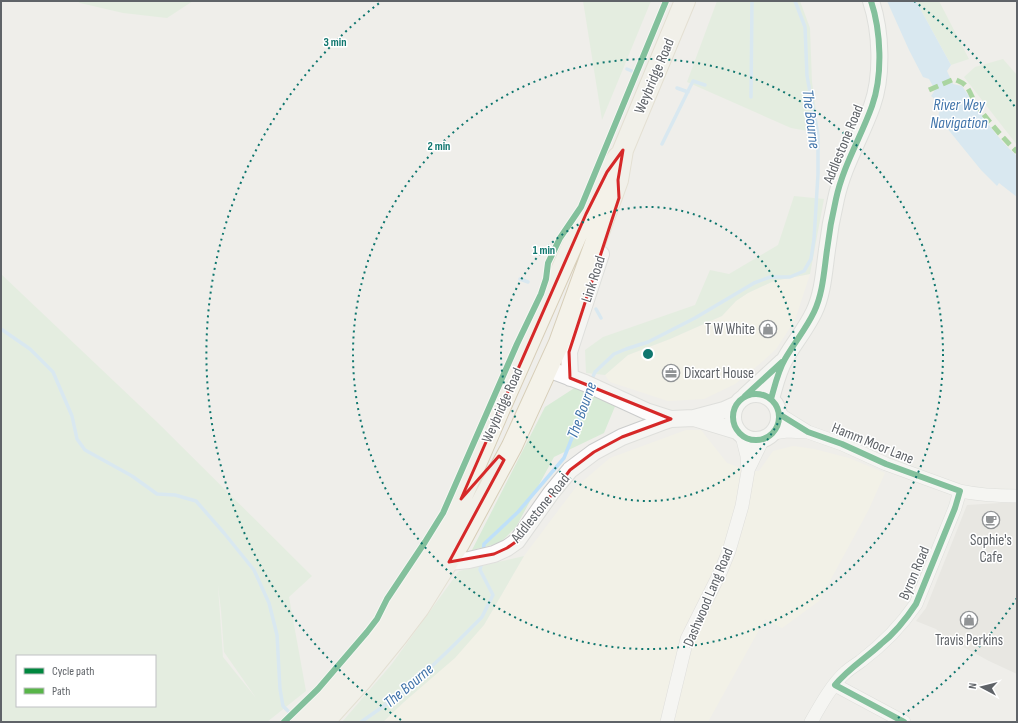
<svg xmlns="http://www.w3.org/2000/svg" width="1018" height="723" font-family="'Sofia Sans Condensed',sans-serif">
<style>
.commercial{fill:#f7f3e4}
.industrial{fill:#dfddda}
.green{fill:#d8ebd6;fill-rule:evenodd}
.water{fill:#bfe0f9}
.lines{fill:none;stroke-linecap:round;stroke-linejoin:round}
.stream{stroke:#bfe0f9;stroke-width:3.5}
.minor-casing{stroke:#cbcccc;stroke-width:14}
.tertiary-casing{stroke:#cbcccc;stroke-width:18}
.primary-casing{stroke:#d7ceb8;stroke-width:22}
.minor{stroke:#fdfcfc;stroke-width:13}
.tertiary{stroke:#fdfcfc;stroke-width:16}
.primary{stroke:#f4f2e9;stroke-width:20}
.quiet{stroke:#58b549;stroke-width:5;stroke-dasharray:10 5;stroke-linecap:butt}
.cycleway-casing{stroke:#fff;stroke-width:8}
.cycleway{stroke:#00873e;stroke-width:6}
.marked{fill:none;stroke:#d62828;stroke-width:3;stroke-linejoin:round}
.ring{fill:none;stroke:#0f766e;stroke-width:2;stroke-dasharray:2 4}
.labels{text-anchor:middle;stroke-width:3;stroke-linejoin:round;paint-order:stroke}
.street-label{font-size:15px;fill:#5f6368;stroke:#fff}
.poi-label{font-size:15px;fill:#5f6368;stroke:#fff}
.water-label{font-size:16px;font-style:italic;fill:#4174aa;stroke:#fff}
.centre{fill:#0f766e;stroke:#fff;stroke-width:2}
.ring-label{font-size:12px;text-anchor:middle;font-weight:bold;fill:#0f766e;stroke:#fff;stroke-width:3;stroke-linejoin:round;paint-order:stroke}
</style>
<rect width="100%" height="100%" fill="#efeeea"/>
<path class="commercial" d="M 810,274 L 795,320 L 776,349 L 763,361 L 735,384 L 704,399 L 668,401 L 610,382 L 605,375 L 628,355 L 670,339 L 722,316 L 736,301 L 748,293 L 774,281 Z
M 686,430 L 701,430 L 727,463 L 748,471 L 759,471 L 773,451 L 793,446 L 814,449 L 849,458 L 885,473 L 869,509 L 819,601 L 782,628 L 765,619 L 708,722 L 383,722 L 484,625 L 524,556 L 576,487 L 610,458 Z"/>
<path class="industrial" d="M 1017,502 L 1017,674 L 989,661 L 947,638 L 936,629 L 916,621 L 926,608 L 967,505 Z"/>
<path class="green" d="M 77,1 L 193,1 L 167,18 L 123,13 L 80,3 Z
M 583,1 L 651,1 L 602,120 Z
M 717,1 L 800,1 L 810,28 L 812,82 L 819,133 L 791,128 L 687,82 Z
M 916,1 L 939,1 L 969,59 L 951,65 Z
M 1003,59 L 1017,75 L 1017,145 L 964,77 L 975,67 Z
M 794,196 L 824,199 L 810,274 L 774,281 L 748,293 L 736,301 L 722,316 L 670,339 L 628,355 L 605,375 L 586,373 L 585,350 L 603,337 L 695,305 L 710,270 L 729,274 L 778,245 Z
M 1,274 L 157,422 L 312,576 L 289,597 L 306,691 L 267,722 L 1,722 ZM 218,586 L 221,611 L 224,652 L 256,698 L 223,657 ZM 17,656 L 155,656 L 155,706 L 17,706 Z
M 576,387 L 616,404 L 604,433 L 554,457 L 516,527 L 500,543 L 472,550 L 545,407 Z
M 524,556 L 484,625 L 455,658 L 404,702 L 383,722 L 342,722 L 391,665 L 459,571 Z"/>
<path class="water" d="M 887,1 L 916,1 L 951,65 L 947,71 L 953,84 L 962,86 C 979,111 995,137 1017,156 L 1017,197 L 999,183 L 997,186 L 981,170 L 938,117 L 941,104 L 931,96 L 935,90 L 929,79 L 923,77 L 909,50 Z"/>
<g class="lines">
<path class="stream" d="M 627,69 L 634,72
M 677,88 L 688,92
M 751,97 L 752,1
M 662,144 L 693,81 L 705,85
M 520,279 L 528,282
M 596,309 L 601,318
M 1,329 L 30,349 L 53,372 L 72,416 L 77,439 L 85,450 L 132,476 L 157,494 L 175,495 L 196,501 L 224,533 L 254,570 L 269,603 L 277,635 L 280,689 L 283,706 L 288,711
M 591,381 L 595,372 L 614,354 L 626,349 L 648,342 L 695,318 L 754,283 L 770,277 L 790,277 L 804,271 L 811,259 L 814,239 L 818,174 L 818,135 L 807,76 L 805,27 L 795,1
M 483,553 L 484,544 L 518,512 L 564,458 L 581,415 L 589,389
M 361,722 L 408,689 L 452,647 L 482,617 L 493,595 L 480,570 L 482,561"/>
<defs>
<path id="minor" d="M 779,414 L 808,432 L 842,444 L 886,464 L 960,491 C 979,495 998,496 1017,496
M 773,433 L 787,431 L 806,432
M 748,470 L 763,439
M 835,685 L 904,722
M 667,722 L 687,639 L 720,573 L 729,551 L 742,506 L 748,471 L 747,456 L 742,436
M 811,722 C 820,706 832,684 846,672 C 850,668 856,665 861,661 C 882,645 901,626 916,604 L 955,508 L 960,491"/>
<path id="tertiary" d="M 548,369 L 585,383 L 646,411 L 671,419
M 570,378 L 569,352 L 601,254
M733 417a23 23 0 1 1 46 0a23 23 0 1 1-46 0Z
M 745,396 L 782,362
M 771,399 C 775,385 778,371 785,359 C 794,343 806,329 814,312 C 823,293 824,271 827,250 C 829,233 832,216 836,199 C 843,166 861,137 872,106 C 883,75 881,31 871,1
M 694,418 L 737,431
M 449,562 L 469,560 L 494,554 L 507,548 L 517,541 L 551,493 L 570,470 L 594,452 L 622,437 L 662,422 L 671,419 L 694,418 L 724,410 L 735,405"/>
<path id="primary" d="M 301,722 L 343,677 L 382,628 L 410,588 L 447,527 L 461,499 L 498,413 L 586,214 L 607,172 L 618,157
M 324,722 L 362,680 L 397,637 L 419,608 L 459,544 L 512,446 L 559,343 L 618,180 L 623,150 L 685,1"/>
</defs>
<use href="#minor" class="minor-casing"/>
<use href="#tertiary" class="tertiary-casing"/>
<use href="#primary" class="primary-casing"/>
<use href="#minor" class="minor"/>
<use href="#tertiary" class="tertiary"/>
<use href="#primary" class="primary"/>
<path class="quiet" d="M 929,90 L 954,79 C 958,81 962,82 965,85 C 971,91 972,100 978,107 C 990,123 1003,138 1017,152"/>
<defs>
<path id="cycleway" d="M733 417a23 23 0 1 1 46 0a23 23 0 1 1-46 0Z
M 745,396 L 782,362
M 771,399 C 775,385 778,371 785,359 C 794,343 806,329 814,312 C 823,293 824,271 827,250 C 829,233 832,216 836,199 C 843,166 861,137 872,106 C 883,75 881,31 871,1
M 779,414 L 808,432 L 842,444 L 886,464 L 960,491 L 955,508 L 916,604 C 906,619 895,633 881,644 C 866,658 848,669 835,685 L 904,722
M 284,722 L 318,689 L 367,632 L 377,619 L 387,599 L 425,542 L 438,521 L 443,513 L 517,344 L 541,294 L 546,279 L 548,263 L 560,238 L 581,207 L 666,1"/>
</defs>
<use href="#cycleway" class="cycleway-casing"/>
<use href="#cycleway" class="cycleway"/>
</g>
<path d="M0 0H1018V723H0ZM 623,150 L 618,180 L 619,198 L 569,352 L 570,378 L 671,419 L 622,437 L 594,452 L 570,470 L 517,541 L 507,548 L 494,554 L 449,562 L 504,460 L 499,456 L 461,499 L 586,214 L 607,172 Z" fill="#efeeea" fill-opacity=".55" fill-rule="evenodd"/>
<path class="marked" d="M 623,150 L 618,180 L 619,198 L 569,352 L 570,378 L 671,419 L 622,437 L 594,452 L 570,470 L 517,541 L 507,548 L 494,554 L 449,562 L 504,460 L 499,456 L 461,499 L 586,214 L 607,172 Z"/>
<g class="ring">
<circle cx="648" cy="354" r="147"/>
<circle cx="648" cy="354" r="295"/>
<path d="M1017 598A442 442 0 0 1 895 720M401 720A442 442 0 0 1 382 1M914 1A442 442 0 0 1 1017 110"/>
</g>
<defs>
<symbol id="shop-ring" viewBox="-11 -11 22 22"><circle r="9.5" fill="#fff" stroke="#919496" stroke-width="1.5"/><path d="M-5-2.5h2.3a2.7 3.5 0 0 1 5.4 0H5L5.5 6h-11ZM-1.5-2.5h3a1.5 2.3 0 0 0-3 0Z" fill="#919496"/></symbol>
<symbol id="office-ring" viewBox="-11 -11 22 22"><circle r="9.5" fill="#fff" stroke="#919496" stroke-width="1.5"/><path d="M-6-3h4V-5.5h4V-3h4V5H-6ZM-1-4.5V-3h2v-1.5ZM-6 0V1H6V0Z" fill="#919496"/></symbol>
<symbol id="cafe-ring" viewBox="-11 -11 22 22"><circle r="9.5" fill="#fff" stroke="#919496" stroke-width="1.5"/><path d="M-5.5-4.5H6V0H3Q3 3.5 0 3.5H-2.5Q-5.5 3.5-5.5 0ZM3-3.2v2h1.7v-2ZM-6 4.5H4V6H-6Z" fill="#919496"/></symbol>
</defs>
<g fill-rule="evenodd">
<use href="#shop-ring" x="758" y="319" width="20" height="20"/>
<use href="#office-ring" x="661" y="363" width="20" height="20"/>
<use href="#cafe-ring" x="981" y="510" width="20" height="20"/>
<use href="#shop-ring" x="959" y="610" width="20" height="20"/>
</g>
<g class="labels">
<g class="street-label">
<text transform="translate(654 76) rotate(-67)" y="5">Weybridge Road</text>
<text transform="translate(843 144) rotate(-68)" y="5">Addlestone Road</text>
<text transform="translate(593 279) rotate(-72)" y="5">Link Road</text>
<text transform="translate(502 405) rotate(-66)" y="5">Weybridge Road</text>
<text transform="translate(873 443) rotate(22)" y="5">Hamm Moor Lane</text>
<text transform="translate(540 508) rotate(-51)" y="5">Addlestone Road</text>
<text transform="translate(914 573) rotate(-67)" y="5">Byron Road</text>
<text transform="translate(708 597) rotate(-67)" y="5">Dashwood Lang Road</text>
</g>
<g class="poi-label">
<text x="755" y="334" text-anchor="end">T W White</text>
<text x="684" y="378" text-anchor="start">Dixcart House</text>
<text x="991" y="545">Sophie's<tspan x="991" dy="17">Cafe</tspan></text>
<text x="969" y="645">Travis Perkins</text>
</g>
<g class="water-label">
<text x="959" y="110">River Wey<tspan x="959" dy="18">Navigation</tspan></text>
<text transform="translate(812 119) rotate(83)" y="6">The Bourne</text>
<text transform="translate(581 410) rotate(-70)" y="6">The Bourne</text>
<text transform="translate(408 685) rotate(-40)" y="6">The Bourne</text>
</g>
</g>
<circle cx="648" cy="354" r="6" class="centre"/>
<g class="ring-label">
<text x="335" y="46">3 min</text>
<text x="439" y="150">2 min</text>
<text x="544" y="254">1 min</text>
</g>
<rect width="1018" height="723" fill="none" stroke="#5f6368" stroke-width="4"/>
<rect x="16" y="655" width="140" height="52" fill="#ffffff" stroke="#bfc1c3"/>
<rect x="24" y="668" width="20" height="6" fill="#00873e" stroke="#bfc1c3"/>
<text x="52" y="675" font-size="12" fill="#5f6368">Cycle path</text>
<rect x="24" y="688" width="20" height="6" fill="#58b549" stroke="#bfc1c3"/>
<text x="52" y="695" font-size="12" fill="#5f6368">Path</text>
<g transform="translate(982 687) rotate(277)" stroke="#ffffff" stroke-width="3" paint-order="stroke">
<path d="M0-3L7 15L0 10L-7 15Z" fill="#5f6368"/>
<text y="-6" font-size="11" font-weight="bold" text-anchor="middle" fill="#5f6368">N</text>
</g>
</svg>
